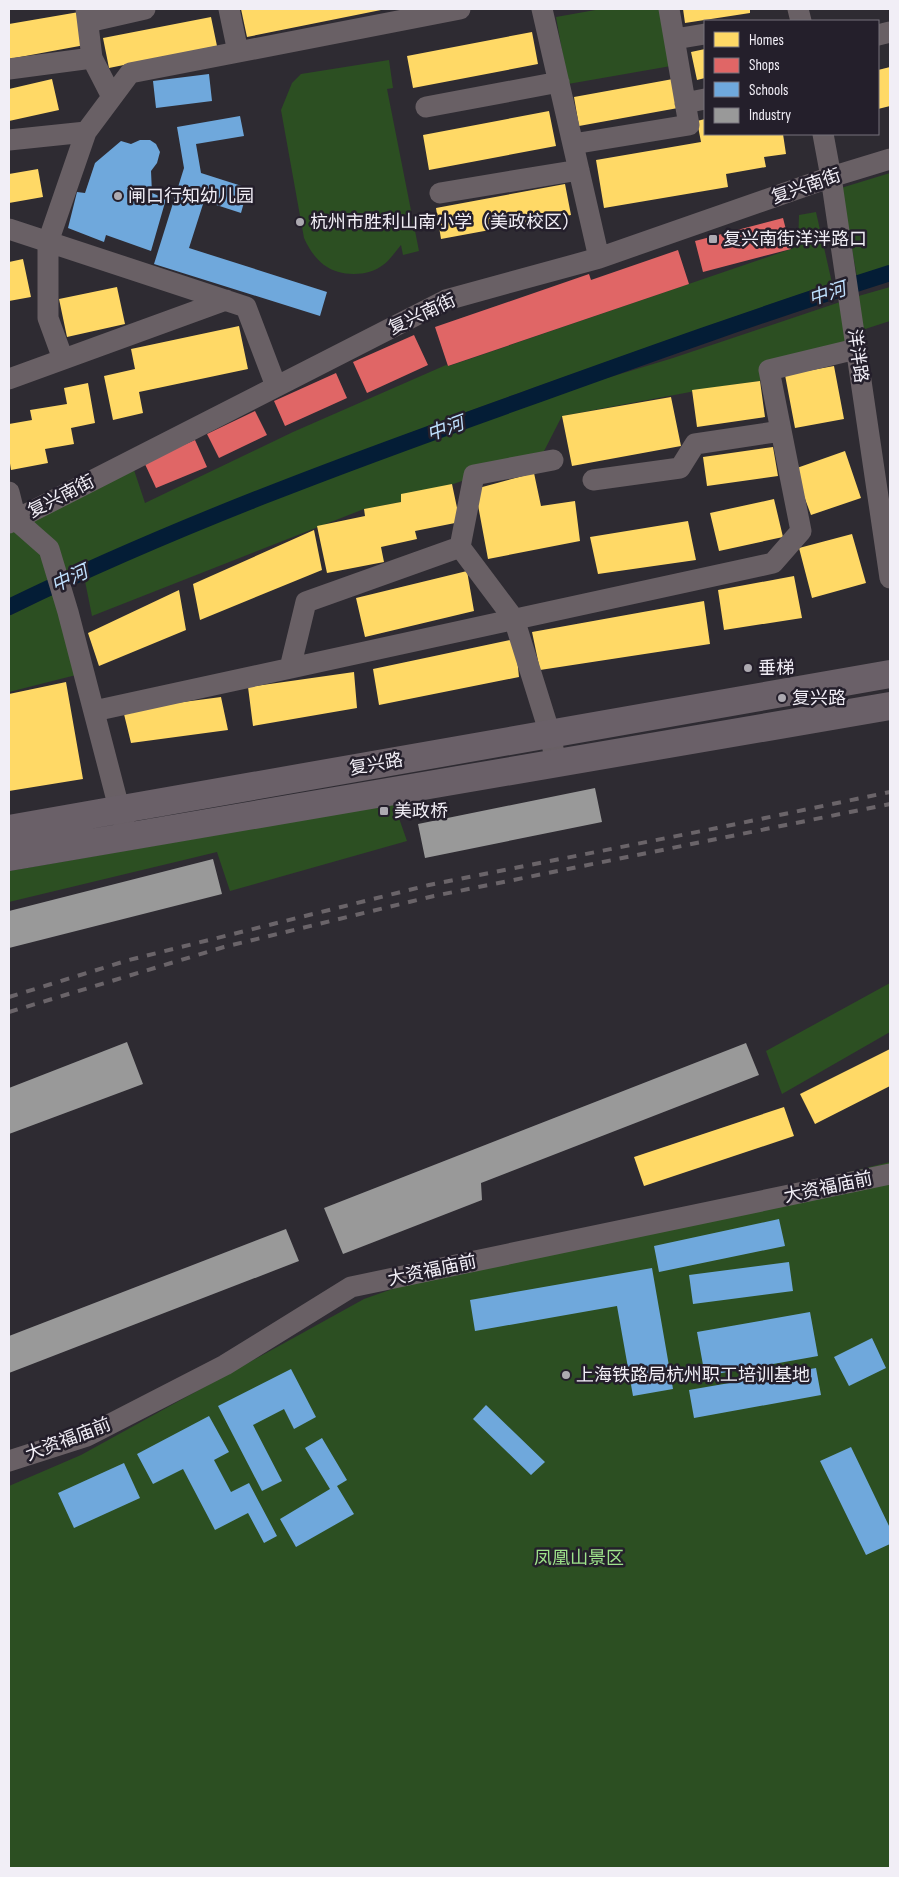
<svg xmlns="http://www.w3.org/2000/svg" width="899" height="1877" font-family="'Sofia Sans Condensed','Noto Sans SC',sans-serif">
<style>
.green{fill:#2c4f22}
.homes{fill:#ffd966}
.shops{fill:#e06666}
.schools{fill:#6fa8dc}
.industry{fill:#999}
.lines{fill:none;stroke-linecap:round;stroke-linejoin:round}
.canal{stroke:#041d36;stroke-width:16}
.minor{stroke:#696065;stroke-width:21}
.major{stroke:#6a6068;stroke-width:28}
.rail{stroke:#6a6469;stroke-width:4;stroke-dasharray:9 9;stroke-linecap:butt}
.poi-dot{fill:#adaab1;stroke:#241f2b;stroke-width:2}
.labels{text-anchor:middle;stroke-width:5;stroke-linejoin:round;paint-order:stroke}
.street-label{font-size:18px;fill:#f1eef6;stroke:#241f2b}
.poi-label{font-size:18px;fill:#f1eef6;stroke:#241f2b;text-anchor:start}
.park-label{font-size:18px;fill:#9ee38b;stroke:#241f2b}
.water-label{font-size:19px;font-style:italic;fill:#bedffd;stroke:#241f2b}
</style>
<rect width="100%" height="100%" fill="#2e2b32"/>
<path class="green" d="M 601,9 L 660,9 L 671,66 L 568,84 L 556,17 Z
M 389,60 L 393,88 L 387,89 L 419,251 L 403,255 L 401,245 C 395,252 390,260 383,265 C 368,277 340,277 324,265 C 315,258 309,249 304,238 L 281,110 L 292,83 L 301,74 Z
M 890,173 L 890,265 L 857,277 L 841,188 Z
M 816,212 L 832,283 C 625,355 418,426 216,509 C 146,538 77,566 9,599 L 9,528 L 133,467 L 145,503 L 293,432 L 446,365 L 449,366 L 791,249 L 798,246 L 799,215 Z
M 890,287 L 890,321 L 862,330 L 855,297 Z
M 849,299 L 856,349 L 769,370 L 760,381 L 717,387 L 562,416 L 543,453 L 401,502 L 364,509 L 92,616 L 83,571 L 250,502 L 462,422 L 673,358 Z
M 62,590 L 84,673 L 9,692 L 9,616 Z
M 394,804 L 407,841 L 230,891 L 217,852 L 9,902 L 9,871 Z
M 890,983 L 890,1032 L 782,1094 L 766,1051 Z
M 890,1162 L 890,1868 L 9,1868 L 9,1486 L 81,1455 L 364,1299 L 452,1268 Z"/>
<path class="homes" d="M 241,9 L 381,9 L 381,10 L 247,37 Z
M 683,9 L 750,9 L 750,13 L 685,23 Z
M 79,12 L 85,45 L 9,59 L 9,24 Z
M 211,17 L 217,46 L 109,68 L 103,38 Z
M 532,32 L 538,64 L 413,88 L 407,56 Z
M 705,49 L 705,78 L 697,80 L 691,52 Z
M 890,67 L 890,106 L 878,109 L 878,70 Z
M 52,79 L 59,110 L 9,121 L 9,89 Z
M 673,79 L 678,108 L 579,126 L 574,97 Z
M 549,111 L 556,146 L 429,170 L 423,135 Z
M 705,119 L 705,134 L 783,134 L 786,154 L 764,157 L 766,167 L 726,174 L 728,187 L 604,208 L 596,160 L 701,142 L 697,121 Z
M 38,169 L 43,197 L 9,203 L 9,174 Z
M 565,184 L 571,215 L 441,239 L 436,208 Z
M 23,259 L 31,297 L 9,301 L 9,262 Z
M 117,287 L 125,324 L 67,337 L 59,299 Z
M 239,326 L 248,369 L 139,392 L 143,413 L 113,420 L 104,376 L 135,369 L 131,349 Z
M 834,366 L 844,419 L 795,428 L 785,375 Z
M 760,381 L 765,417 L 697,427 L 692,390 Z
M 88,383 L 95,423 L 71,428 L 74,444 L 45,449 L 48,463 L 11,470 L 9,457 L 9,424 L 32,420 L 30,410 L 67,404 L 64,388 Z
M 671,397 L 681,446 L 572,466 L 562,416 Z
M 773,447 L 778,476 L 707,486 L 703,457 Z
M 845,451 L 861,498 L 811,515 L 794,469 Z
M 534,473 L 541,506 L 575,501 L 580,541 L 488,559 L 475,489 Z
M 452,484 L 460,522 L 415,531 L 417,539 L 381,547 L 384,562 L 327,573 L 317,526 L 365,516 L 364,509 L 401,502 L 401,494 Z
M 774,499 L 783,537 L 719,551 L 710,513 Z
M 688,521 L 696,560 L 598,574 L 590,537 Z
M 314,530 L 322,570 L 200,620 L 193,584 Z
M 852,534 L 866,583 L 812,598 L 799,548 Z
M 467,571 L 474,611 L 365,637 L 356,598 Z
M 794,576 L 802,618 L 724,630 L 718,590 Z
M 179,590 L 186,630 L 99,666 L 88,633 Z
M 704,601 L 710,644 L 540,670 L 532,632 Z
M 515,639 L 519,677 L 379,705 L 373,669 Z
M 354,672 L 357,708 L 253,726 L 248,687 Z
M 66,682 L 83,779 L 9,791 L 9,694 Z
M 221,697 L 228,730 L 131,743 L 123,710 Z
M 890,1049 L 890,1086 L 815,1124 L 800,1094 Z
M 784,1107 L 794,1136 L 644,1186 L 634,1157 Z"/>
<path class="shops" d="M 783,218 L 791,249 L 703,272 L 695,241 Z
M 678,250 L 689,284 L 448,366 L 435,327 L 589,274 L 591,280 Z
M 414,335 L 428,365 L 367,393 L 353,362 Z
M 336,373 L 347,398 L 285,426 L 274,401 Z
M 255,411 L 267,435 L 219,458 L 207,434 Z
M 195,440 L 207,467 L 156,488 L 144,462 Z"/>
<path class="schools" d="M 209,74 L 212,101 L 156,108 L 153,81 Z
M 240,116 L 244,136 L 196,144 L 201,173 L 248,188 L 241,213 L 204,201 L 189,248 L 327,292 L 320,316 L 154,264 L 184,168 L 177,127 Z
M 140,140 L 150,140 L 156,144 L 160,152 L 157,163 L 151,171 L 152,193 L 166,199 L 151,251 L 106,235 L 104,242 L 68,228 L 77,192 L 85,193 L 95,163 L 121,141 L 131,144 Z
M 779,1219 L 785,1246 L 659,1272 L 654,1246 Z
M 789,1262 L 793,1291 L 693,1304 L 689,1275 Z
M 652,1268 L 673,1389 L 633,1396 L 617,1306 L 475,1331 L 470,1300 Z
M 810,1312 L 818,1356 L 705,1376 L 697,1332 Z
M 872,1338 L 886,1368 L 849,1386 L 834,1357 Z
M 816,1368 L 821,1395 L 694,1418 L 689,1390 Z
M 291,1369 L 316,1417 L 294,1429 L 284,1409 L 253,1425 L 282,1481 L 262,1491 L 218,1406 Z
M 486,1405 L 545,1462 L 531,1475 L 473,1419 Z
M 209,1416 L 229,1452 L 214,1460 L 231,1492 L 249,1483 L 277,1536 L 264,1543 L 248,1513 L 215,1530 L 183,1469 L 153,1484 L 137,1454 Z
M 322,1438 L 347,1480 L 337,1486 L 354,1514 L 296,1547 L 280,1519 L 330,1489 L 305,1448 Z
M 851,1447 L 890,1528 L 890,1544 L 866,1555 L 820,1461 Z
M 124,1463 L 140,1498 L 74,1528 L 58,1493 Z"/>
<path class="industry" d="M 595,788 L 602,822 L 425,858 L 418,824 Z
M 213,859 L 222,894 L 9,948 L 9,911 Z
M 127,1042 L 143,1084 L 9,1134 L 9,1088 Z
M 746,1043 L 759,1075 L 481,1183 L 482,1200 L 343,1254 L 324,1208 Z
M 286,1229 L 299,1261 L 9,1373 L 9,1336 Z"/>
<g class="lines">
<path class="canal" d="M 9,607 C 175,526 349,462 523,400 C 645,356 767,312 890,273"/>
<path class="minor" d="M 86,9 L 92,58 L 112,97
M 229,9 L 238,52
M 542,9 L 599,258
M 798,9 L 801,21
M 88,22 L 145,9
M 878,35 L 890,32
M 675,39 L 705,34
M 9,69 L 92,58
M 685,103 L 705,99
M 426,107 L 559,82
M 823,134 L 831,177 L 890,578
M 9,140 L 86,132
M 573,144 L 689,125 L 669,9
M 440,193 L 579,170
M 9,229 L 246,307 L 276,386
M 63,359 L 48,318 L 48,242 L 86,132 L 130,73 L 460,9
M 9,379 L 226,300
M 593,480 L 680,468 L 695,444 L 781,431
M 9,492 L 16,520 L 49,549 L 68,612 L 119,808 L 124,823
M 9,523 L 446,300 L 599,258 L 831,177 L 890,159
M 460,547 L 514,619 L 550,734 L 556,763
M 290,668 L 306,602 L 460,547 L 474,475 L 553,460
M 94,711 L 773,563 L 801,531 L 769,370 L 856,349
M 9,1461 L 87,1436 L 225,1365 L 351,1287 L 890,1174"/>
<path class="major" d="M 9,829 L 890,674
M 9,857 L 890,706"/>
<path class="rail" d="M 9,997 L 129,960 L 429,885 L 717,828 L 890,792
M 9,1012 L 224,947 L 434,896 L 890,804"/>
</g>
<g class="poi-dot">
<circle cx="118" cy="196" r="5"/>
<circle cx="300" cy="222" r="5"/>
<rect x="708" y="234" width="10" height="10" rx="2.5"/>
<circle cx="748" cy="668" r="5"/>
<circle cx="782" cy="698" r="5"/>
<rect x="379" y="806" width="10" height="10" rx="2.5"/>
<circle cx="566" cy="1375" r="5"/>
</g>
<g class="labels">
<g class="street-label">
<text transform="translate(806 186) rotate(-19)" y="6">复兴南街</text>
<text transform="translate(422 314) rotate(-25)" y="6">复兴南街</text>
<text transform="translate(858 356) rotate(82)" y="6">洋泮路</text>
<text transform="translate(61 496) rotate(-27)" y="6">复兴南街</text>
<text transform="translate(376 764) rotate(-10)" y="6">复兴路</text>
<text transform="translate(828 1187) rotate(-12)" y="6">大资福庙前</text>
<text transform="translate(432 1270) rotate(-12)" y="6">大资福庙前</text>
<text transform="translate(68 1439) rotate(-21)" y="6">大资福庙前</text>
</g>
<g class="poi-label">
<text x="128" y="202">闸口行知幼儿园</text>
<text x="310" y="228">杭州市胜利山南小学（美政校区）</text>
<text x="723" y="245">复兴南街洋泮路口</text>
<text x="758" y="674">垂梯</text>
<text x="792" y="704">复兴路</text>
<text x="394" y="817">美政桥</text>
<text x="576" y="1381">上海铁路局杭州职工培训基地</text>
</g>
<g class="park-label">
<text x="579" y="1564">凤凰山景区</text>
</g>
<g class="water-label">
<text transform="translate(827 293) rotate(-18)" y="7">中河</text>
<text transform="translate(445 428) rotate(-20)" y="7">中河</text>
<text transform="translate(69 578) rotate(-25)" y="7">中河</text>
</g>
</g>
<rect width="899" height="1877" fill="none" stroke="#f1eef6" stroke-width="20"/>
<rect x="704" y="20" width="175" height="115" fill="#241f2b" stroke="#76727c"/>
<rect x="714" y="32" width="25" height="15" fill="#ffd966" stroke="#76727c"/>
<text x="749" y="45" font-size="15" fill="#f1eef6">Homes</text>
<rect x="714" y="58" width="25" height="15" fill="#e06666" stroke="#76727c"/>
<text x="749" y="70" font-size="15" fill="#f1eef6">Shops</text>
<rect x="714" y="82" width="25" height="15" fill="#6fa8dc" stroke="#76727c"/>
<text x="749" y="95" font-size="15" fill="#f1eef6">Schools</text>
<rect x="714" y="108" width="25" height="15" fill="#999999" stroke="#76727c"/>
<text x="749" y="120" font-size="15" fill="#f1eef6">Industry</text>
</svg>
